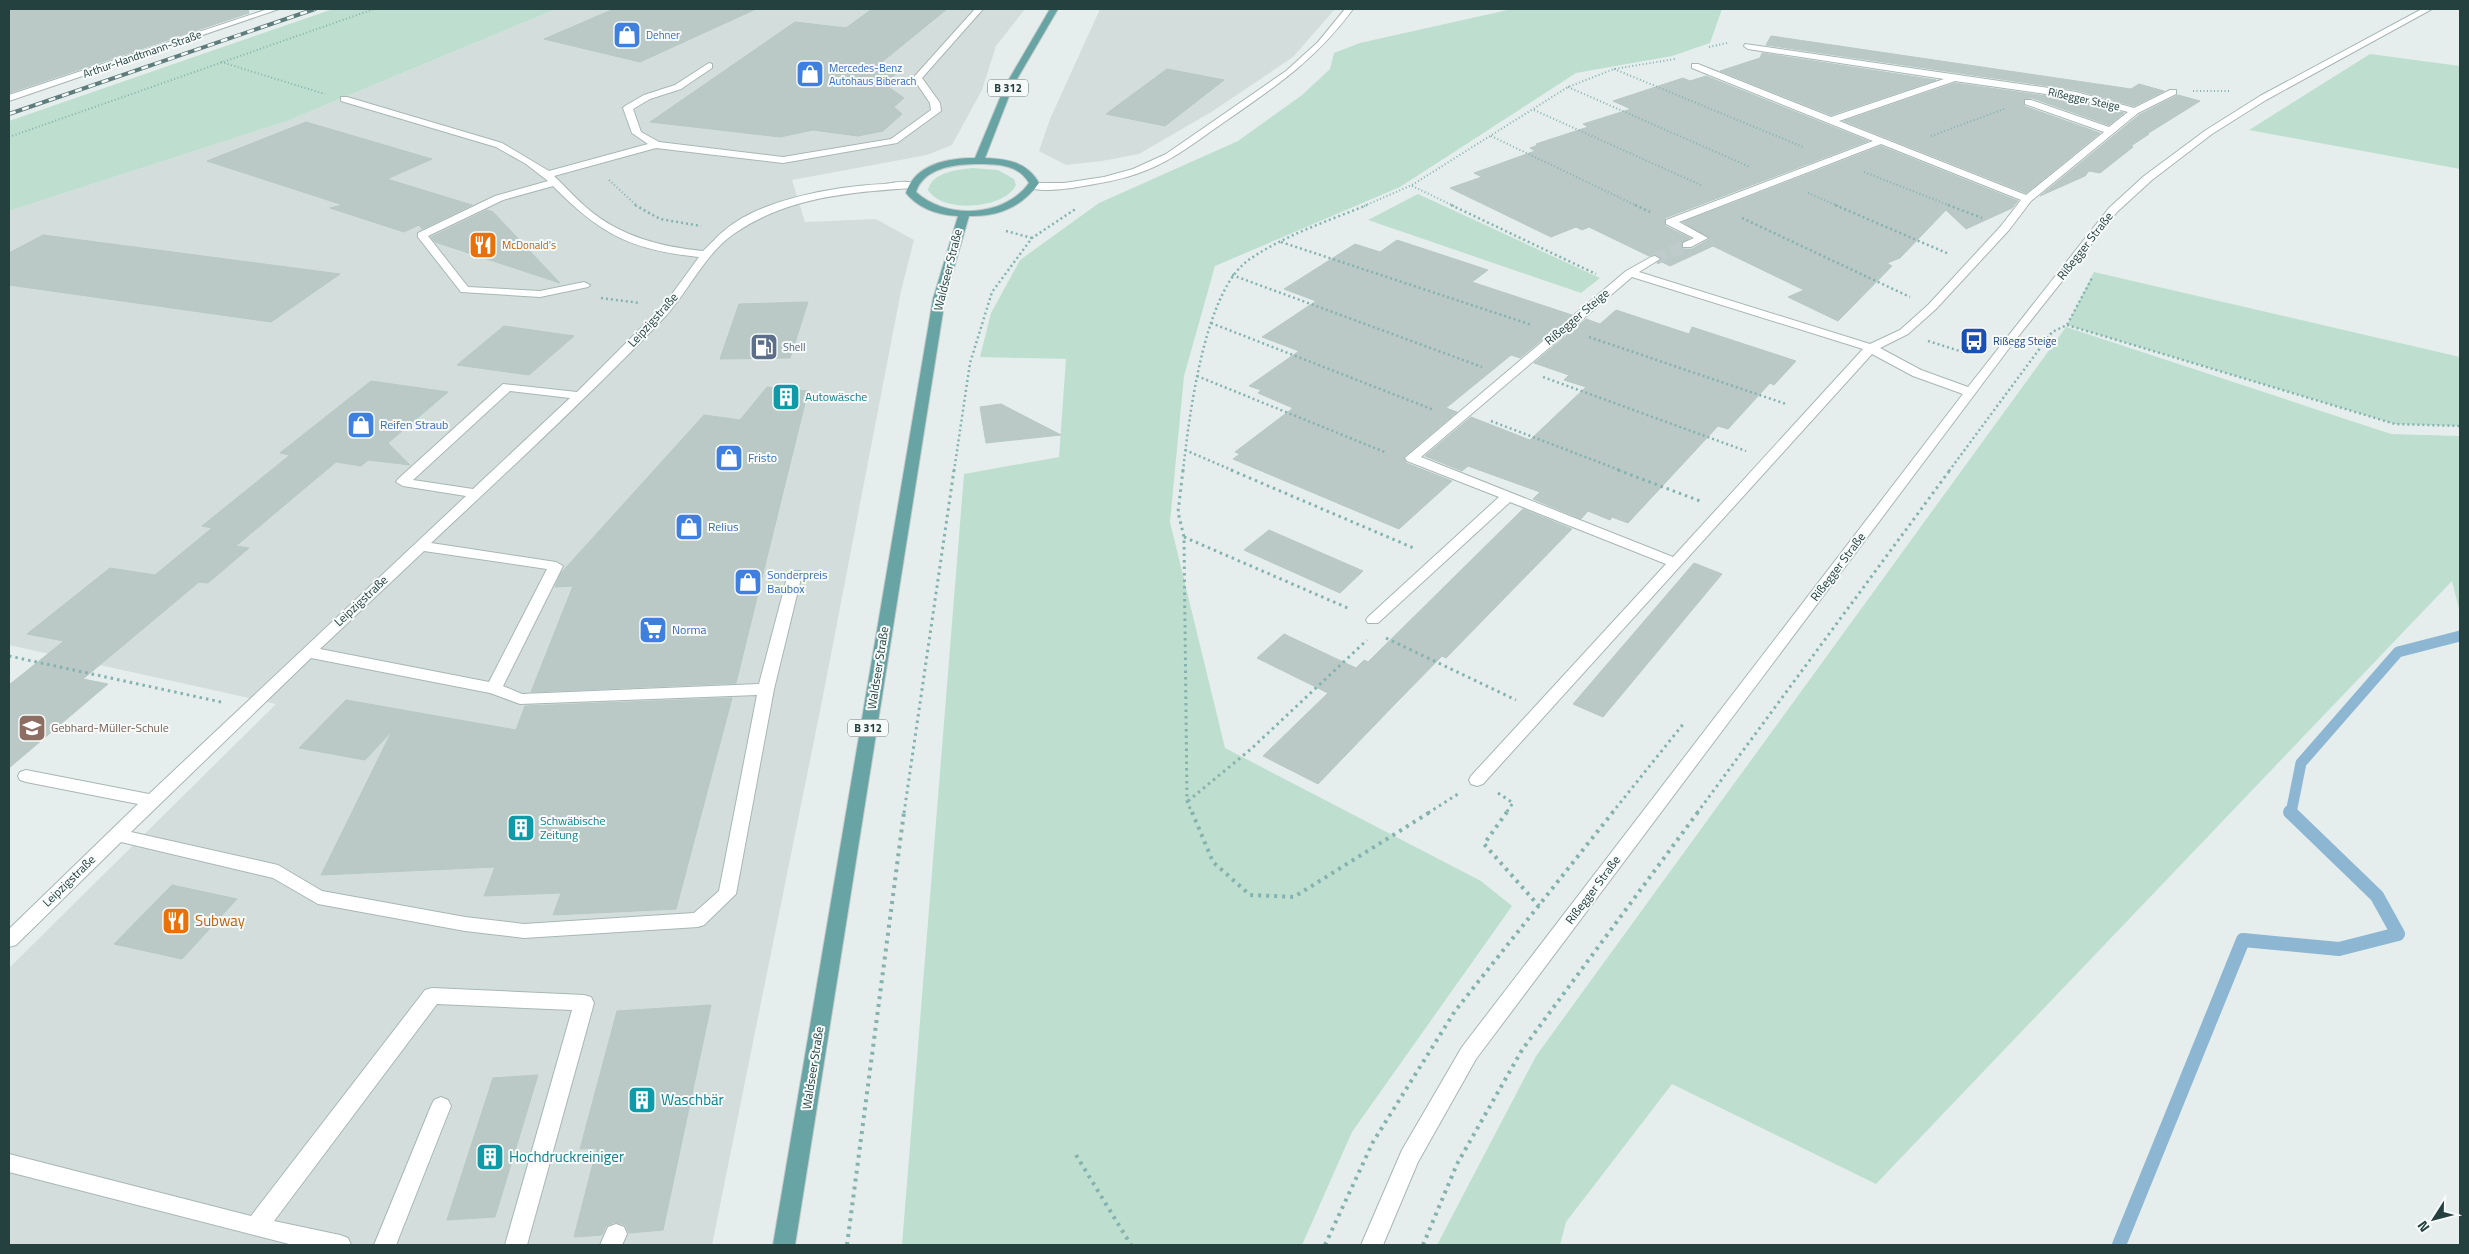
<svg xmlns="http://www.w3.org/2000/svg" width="2469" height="1254" font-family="'Titillium Web',sans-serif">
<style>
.built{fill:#d3dedc}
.green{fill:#bedfcf}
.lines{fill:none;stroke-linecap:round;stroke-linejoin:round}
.stream-far1{stroke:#8db6d3;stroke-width:11}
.stream{stroke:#8db6d3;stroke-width:14}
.building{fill:#bac9c6;stroke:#b7c8c5}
.minor-tunnel{stroke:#becbca;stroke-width:12;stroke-dasharray:12 5.5;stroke-linecap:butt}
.minor-casing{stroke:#a7b7b5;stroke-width:2}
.major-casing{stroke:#c2caca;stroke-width:2}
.path-far3{stroke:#85b2af;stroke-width:2;stroke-dasharray:1 2.5;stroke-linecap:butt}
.path-far2{stroke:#85b2af;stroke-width:2.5;stroke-dasharray:2 3;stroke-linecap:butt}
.path-far1{stroke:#85b2af;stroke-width:3;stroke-dasharray:2.5 4;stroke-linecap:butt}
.path{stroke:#85b2af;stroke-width:4;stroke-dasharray:3 5;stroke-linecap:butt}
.minor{fill:#fff;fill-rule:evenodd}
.major{fill:#69a4a4;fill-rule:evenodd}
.rail-casing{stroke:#5e7c7b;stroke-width:4}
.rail{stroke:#f6faf9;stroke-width:2.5;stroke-dasharray:7;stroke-linecap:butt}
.labels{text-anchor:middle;stroke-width:4;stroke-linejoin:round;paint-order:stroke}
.far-shop-label{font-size:11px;fill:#366cbe;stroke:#f6faf9;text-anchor:start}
.far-street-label{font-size:11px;fill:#244140;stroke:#f6faf9}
.shield{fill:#f6faf9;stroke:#637878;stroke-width:1}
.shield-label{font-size:11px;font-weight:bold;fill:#244140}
.far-food-label{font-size:11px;fill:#c56008;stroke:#f6faf9;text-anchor:start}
.far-transit-label{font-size:11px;fill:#164399;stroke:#f6faf9;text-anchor:start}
.far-service-label{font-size:11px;fill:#4e5e75;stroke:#f6faf9;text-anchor:start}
.street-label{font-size:12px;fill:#244140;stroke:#f6faf9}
.culture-label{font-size:12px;fill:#0d838f;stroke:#f6faf9;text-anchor:start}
.shop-label{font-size:12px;fill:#366cbe;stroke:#f6faf9;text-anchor:start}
.education-label{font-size:12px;fill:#785e54;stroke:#f6faf9;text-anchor:start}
.near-food-label{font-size:15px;fill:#c56008;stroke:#f6faf9;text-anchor:start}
.near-culture-label{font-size:15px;fill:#0d838f;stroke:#f6faf9;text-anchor:start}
</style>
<rect width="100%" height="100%" fill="#e5eeec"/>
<path class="built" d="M 556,9 L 1025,9 L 996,46 L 982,90 L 952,145 L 927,155 L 792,180 L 805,222 L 876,219 L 914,240 L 901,291 L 823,696 L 712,1245 L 9,1245 L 9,968 L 276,704 L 9,645 L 9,211 L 287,121 Z
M 1100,9 L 1335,9 L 1293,57 L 1213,111 L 1139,154 L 1102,161 L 1066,165 L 1039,151 L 1050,119 Z"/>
<path class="green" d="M 333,9 L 556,9 L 287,121 L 9,211 L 9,121 Z
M 1512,9 L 1722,9 L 1710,43 L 1672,56 L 1576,73 L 1400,187 L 1215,266 L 1184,376 L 1170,522 L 1225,748 L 1481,881 L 1512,906 L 1352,1132 L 1302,1245 L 902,1245 L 964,474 L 1059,457 L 1066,359 L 980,357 L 991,313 L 1020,260 L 1099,203 L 1238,141 L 1302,95 L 1330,69 L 1334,53 L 1360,43 Z
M 2370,54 L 2460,66 L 2460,169 L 2249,130 Z
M 972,168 L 998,170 L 1014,179 L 1016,185 C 1005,209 942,214 928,190 C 932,172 957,170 972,168 Z
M 1418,194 L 1600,278 L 1581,293 L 1368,220 Z
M 2094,272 L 2460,357 L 2460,426 L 2395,424 L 2067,325 Z
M 2066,327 L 2391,434 L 2460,436 L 2460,613 L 2452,581 L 1876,1184 L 1672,1084 L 1566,1222 L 1560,1245 L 1437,1245 L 1536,1056 Z"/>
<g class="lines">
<path class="stream-far1" d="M 2291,813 L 2301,763 L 2398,652 L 2460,636"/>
<path class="stream" d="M 2119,1245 L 2243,940 L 2339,949 L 2398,934 L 2377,896 L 2290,812"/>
</g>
<path class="building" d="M 9,9 L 248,9 L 249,13 L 9,93 Z
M 614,9 L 756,9 L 640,62 L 544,39 Z
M 872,9 L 947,9 L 872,70 L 898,72 L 884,84 L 904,98 L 894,107 L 902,114 L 883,131 L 858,136 L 813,130 L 780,137 L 650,122 L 795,22 L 846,28 Z
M 1771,36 L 2131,89 L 2139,84 L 2164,91 L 2134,106 L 2076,90 L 1766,45 Z
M 1762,53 L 1936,80 L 1831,115 L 1720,71 L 1760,58 Z
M 1167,69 L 1224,80 L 1165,126 L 1106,114 Z
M 1706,76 L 1868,141 L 1665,218 L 1665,226 L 1690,238 L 1681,243 L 1683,249 L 1692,249 L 1710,239 L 1683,222 L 1881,146 L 2018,201 L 2012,208 L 1966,229 L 1946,210 L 1900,258 L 1887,263 L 1892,266 L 1838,321 L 1788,297 L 1804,290 L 1713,246 L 1670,266 L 1660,261 L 1662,258 L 1656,254 L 1649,256 L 1589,227 L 1582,230 L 1576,227 L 1551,237 L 1450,188 L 1482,177 L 1474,173 L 1535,151 L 1530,148 L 1538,145 L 1536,144 L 1588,127 L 1583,124 L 1631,109 L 1613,101 L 1683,78 L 1690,81 Z
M 1955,83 L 2075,100 L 2124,113 L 2109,125 L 2032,98 L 2024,99 L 2024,106 L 2100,133 L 2026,193 L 1844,121 Z
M 2178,95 L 2200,101 L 2147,134 L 2149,134 L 2131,146 L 2133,147 L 2100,173 L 2089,171 L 2085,176 L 2040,196 L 2139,115 Z
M 306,122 L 432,159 L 387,179 L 472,205 L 422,229 L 419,225 L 404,232 L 330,208 L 343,205 L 207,161 Z
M 487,210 L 493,212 L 560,283 L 435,242 L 431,237 Z
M 43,235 L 340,274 L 271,322 L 9,285 L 9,253 Z
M 1397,240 L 1488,270 L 1472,282 L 1572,315 L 1520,358 L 1511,355 L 1446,408 L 1457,412 L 1404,457 L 1406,463 L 1452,481 L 1399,529 L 1233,459 L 1240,454 L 1235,452 L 1293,408 L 1258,393 L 1261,390 L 1249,386 L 1299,351 L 1262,337 L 1316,301 L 1284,289 L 1355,244 L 1380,252 Z
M 808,302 L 790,358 L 720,359 L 739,304 Z
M 1616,310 L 1689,334 L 1692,327 L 1796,361 L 1774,385 L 1770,383 L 1728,429 L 1718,426 L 1628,523 L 1612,517 L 1610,520 L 1588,511 L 1581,519 L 1533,499 L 1540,492 L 1468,466 L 1462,471 L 1425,456 L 1471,417 L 1530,440 L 1586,387 L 1564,380 L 1569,375 L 1534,363 L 1586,319 L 1600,324 Z
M 504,326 L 574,336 L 529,375 L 457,365 Z
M 371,381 L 448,392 L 388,443 L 410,465 L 368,460 L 361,466 L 336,462 L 236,546 L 249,548 L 208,583 L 199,582 L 83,679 L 108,684 L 9,768 L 9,685 L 64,641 L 27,634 L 110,568 L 155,575 L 212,528 L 202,526 L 290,455 L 280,453 Z
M 767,387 L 808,391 L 736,683 L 531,692 L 573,586 L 555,587 L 561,573 L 704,415 L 740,420 Z
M 1001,404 L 1061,435 L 986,443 L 980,407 Z
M 1523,509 L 1572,529 L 1446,658 L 1442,656 L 1395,704 L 1318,784 L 1263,756 L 1328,693 L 1257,658 L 1284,634 L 1356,668 L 1364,660 L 1368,662 Z
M 1269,530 L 1363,571 L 1340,593 L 1244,550 Z
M 1694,563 L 1722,574 L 1603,717 L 1573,704 Z
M 732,698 L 676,909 L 553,915 L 561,893 L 484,896 L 495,867 L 321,875 L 392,731 L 365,760 L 299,748 L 346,700 L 516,730 L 525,706 Z
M 172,885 L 237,899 L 182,959 L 114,944 Z
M 711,1005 L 663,1230 L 629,1233 L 625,1225 L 615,1222 L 606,1226 L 602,1235 L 574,1237 L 597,1148 L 580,1149 L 617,1011 Z
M 538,1075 L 495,1217 L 447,1220 L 493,1078 Z"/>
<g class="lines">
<path class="minor-tunnel" d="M 1655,259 L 1687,245"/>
<defs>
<path id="minor" d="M 268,9 L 279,9 L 9,101 L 9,95 Z
M 975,9 L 983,9 L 922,78 L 940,103 L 941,111 L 897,143 L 783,163 L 656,148 L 554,176 C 566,187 576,199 588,209 C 621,237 662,247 703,251 C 711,244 717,236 725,230 C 761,199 837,186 884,184 C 893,183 910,179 917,185 L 912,188 C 851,192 787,197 735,233 C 704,254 688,293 662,320 C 588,397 509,470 431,543 L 556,562 L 563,566 L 503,686 L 522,694 L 759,684 L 788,574 L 790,571 L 800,571 L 802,574 L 774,689 L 736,894 L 704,925 L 698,927 L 524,938 L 465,931 L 318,904 L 273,878 L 121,842 L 16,945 L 9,947 L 9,929 L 138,804 L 26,782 L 20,780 L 18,776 L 20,772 L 26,770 L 149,794 L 466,496 L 403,486 L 396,482 L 398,479 L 503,384 L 577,392 L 664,305 L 699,257 C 631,250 600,234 553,186 L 503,200 L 428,236 L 468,287 L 540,291 L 584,282 L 590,285 L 588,287 L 540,297 L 461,292 L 418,237 L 418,233 L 495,196 L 548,181 L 526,164 L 496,147 L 341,101 L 341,97 L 347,97 L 502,143 L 549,171 L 648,144 L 632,133 L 623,108 L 625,106 L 644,95 L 675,85 L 709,63 L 712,64 L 712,68 L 681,89 L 650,99 L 633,109 L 641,132 L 659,142 L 783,157 L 891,139 L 931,110 L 930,103 L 913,78 ZM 510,391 L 570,398 L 473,489 L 413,480 ZM 424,551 L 547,569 L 489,682 L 320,649 ZM 311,658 L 490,693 L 520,704 L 757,695 L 719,891 L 694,913 L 524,924 L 465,917 L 322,891 L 278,865 L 131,832 Z
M 1345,9 L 1353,9 C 1315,61 1272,89 1220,125 C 1194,143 1169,163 1139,173 C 1117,181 1095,184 1072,188 C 1061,189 1036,193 1028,186 L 1033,183 L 1064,183 L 1104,177 L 1133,169 L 1166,154 L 1286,71 L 1318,42 Z
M 2422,9 L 2432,9 L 2266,100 L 2212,134 L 2152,180 L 2117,212 L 2013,343 L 1476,1059 L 1418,1162 L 1383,1245 L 1361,1245 L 1402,1150 L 1462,1047 L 1963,394 L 1913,376 L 1872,354 L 1483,784 L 1477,786 L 1471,784 L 1469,780 L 1471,776 L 1666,564 L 1510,502 L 1378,623 L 1368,623 L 1366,620 L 1368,617 L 1499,497 L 1407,461 L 1405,458 L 1626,271 L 1651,257 L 1655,256 L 1660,259 L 1639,272 L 1870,344 L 1900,330 L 1928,305 L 2001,226 L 2021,200 L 1881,144 L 1679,222 L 1708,238 L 1691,247 L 1683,247 L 1683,243 L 1694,238 L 1666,224 L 1666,220 L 1873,141 L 1692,68 L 1692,64 L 1698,64 L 1831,117 L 1944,79 L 1748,49 L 1744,46 L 1745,44 L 2076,92 L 2134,108 L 2170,90 L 2176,90 L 2176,94 L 2138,113 L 2031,201 L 2009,230 L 1936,309 L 1908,334 L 1880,348 L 1921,370 L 1968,387 L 2109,208 L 2144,176 L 2206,130 L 2260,96 ZM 1955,81 L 2075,98 L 2128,112 L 2109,127 L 2031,100 L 2025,100 L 2025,104 L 2104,132 L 2026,195 L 1839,121 ZM 1632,277 L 1863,349 L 1673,557 L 1421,457 Z
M 432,988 L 584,995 L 591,997 L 594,1003 L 527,1245 L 505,1245 L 572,1010 L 437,1004 L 274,1221 L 340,1235 L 348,1238 L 351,1245 L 293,1245 L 9,1172 L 9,1154 L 251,1216 L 425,990 Z
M 441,1097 L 448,1100 L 451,1106 L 396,1245 L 374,1245 L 431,1106 L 434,1100 Z
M 616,1224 L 624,1227 L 627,1234 L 622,1245 L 600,1245 L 608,1227 Z"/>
<path id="major" d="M 1050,9 L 1058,9 L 1013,86 L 985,158 C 1008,159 1027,162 1039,183 C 1022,207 998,217 969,216 L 945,299 L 795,1245 L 773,1245 L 933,299 L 958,216 C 939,215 919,209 906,193 C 915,164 948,158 975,158 L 1005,86 ZM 979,164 C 998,164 1019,165 1029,183 C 1005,217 946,220 916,192 C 924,167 956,164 979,164 Z"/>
</defs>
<use href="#minor" class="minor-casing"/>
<use href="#major" class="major-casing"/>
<path class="path-far3" d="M 1709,47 L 1727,43
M 221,62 L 325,94
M 1614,69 L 1803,147
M 1568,87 L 1750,167
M 2193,91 L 2229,91
M 1534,110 L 1703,186
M 1491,136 L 1637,206
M 1931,136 L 2004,109
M 9,137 L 374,9
M 1864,172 L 1951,206
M 609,180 L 637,206
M 1412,186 L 1454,206
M 1808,193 L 1838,206
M 1364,206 L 1412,185 L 1568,87 L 1614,69 L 1675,59"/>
<path class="path-far2" d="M 635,205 L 660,219 L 701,226
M 1451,205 L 1596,274
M 1635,205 L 1650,212
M 1835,205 L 1949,254
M 1948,205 L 1982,218
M 1742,218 L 1910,297
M 1006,231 L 1032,238
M 1281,242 L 1532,325
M 1232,275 L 1482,367
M 601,298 L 640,303
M 1211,323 L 1434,410
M 2067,325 L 2395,424 L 2460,426
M 1589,337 L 1786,404
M 1928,341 L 1969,354
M 1197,376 L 1387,453
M 1543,377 L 1746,451
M 1491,421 L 1622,471
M 1185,450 L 1234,471
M 954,471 L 970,363 L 992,292 L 1032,238 L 1077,208
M 1183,471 C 1189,418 1204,289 1250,259 C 1285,235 1328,221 1367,205
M 1949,471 L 2052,332 L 2067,325 L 2092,278"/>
<path class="path-far1" d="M 1183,470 L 1178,512 L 1184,537 L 1187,801 L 1192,813
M 1231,470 L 1416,549
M 1618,470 L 1700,501
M 1184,537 L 1350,609
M 1386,638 L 1516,700
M 9,656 L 221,702
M 1498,793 L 1513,803 L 1506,813
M 1188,801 L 1251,749 L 1367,640
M 904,813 L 954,470
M 1428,813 L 1458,794
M 1612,813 L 1684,723
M 1697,813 L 1950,470"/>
<path class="path" d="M 1192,812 L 1213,862 L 1250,895 L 1294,897 L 1430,812
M 1507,812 L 1484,844 L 1539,906
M 1076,1155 L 1131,1245
M 847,1245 L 904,812
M 1325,1245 L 1373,1142 L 1455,1011 L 1613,812
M 1423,1245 L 1457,1164 L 1522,1050 L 1698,812"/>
<use href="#minor" class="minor"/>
<use href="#major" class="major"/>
<defs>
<path id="rail" d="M 9,114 L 315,9"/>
</defs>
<use href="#rail" class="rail-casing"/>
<use href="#rail" class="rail"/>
</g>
<defs>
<symbol id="shop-square" viewBox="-11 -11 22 22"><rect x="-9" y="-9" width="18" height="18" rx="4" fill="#3f7fe0" stroke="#f6faf9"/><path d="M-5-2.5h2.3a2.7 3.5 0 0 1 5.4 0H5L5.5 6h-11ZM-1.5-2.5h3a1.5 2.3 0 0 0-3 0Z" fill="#fff"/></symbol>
<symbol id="restaurant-square" viewBox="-11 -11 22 22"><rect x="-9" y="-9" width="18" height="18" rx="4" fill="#e8710a" stroke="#f6faf9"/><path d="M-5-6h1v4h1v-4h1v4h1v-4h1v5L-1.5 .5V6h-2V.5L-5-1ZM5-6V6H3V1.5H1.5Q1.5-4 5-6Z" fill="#fff"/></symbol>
<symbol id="bus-square" viewBox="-11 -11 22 22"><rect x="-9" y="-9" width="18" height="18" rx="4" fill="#1a4fb4" stroke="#f6faf9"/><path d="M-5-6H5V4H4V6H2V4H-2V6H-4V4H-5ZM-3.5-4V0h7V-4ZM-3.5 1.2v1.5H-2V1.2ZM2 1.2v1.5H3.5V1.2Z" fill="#fff"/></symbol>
<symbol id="fuel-square" viewBox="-11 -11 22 22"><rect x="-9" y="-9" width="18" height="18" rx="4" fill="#5c6f8a" stroke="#f6faf9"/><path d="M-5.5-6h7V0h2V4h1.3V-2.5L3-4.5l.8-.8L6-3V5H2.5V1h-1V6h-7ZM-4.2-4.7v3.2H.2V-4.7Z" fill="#fff"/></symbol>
<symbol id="building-square" viewBox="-11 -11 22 22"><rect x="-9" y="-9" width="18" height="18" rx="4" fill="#0f9aa8" stroke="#f6faf9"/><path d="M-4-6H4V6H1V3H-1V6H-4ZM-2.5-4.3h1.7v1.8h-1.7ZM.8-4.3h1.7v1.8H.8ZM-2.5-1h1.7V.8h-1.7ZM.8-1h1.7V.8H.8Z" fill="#fff"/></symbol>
<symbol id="supermarket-square" viewBox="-11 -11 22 22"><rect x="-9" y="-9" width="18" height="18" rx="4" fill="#3f7fe0" stroke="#f6faf9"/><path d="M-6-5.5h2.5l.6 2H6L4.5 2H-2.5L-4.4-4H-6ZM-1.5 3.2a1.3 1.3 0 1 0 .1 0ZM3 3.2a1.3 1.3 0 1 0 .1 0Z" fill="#fff"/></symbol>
<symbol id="school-square" viewBox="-11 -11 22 22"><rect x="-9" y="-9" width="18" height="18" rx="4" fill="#8d6e63" stroke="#f6faf9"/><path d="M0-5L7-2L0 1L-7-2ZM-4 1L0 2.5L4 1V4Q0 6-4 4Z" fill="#fff"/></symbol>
</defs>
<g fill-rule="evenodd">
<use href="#shop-square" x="611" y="19" width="32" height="32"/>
<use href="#shop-square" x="794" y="58" width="32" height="32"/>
<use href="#restaurant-square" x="467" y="229" width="32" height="32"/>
<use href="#bus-square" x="1958" y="325" width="32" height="32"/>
<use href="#fuel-square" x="748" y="331" width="32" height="32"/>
<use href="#building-square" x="770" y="381" width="32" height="32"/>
<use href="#shop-square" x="345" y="409" width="32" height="32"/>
<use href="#shop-square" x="713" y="442" width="32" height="32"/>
<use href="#shop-square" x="673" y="511" width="32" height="32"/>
<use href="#shop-square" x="732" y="566" width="32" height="32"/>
<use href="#supermarket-square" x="637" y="614" width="32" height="32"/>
<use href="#school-square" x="16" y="712" width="32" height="32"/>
<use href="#building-square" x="505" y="812" width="32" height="32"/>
<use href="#restaurant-square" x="160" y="905" width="32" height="32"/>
<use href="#building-square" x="626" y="1084" width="32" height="32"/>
<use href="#building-square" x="474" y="1141" width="32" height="32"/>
</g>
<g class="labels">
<g class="far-shop-label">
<text x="646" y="39">Dehner</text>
<text x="829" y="72">Mercedes-Benz<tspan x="829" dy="13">Autohaus Biberach</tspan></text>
</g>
<g class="far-street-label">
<text transform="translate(142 54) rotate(-19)" y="4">Arthur-Handtmann-Straße</text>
<text transform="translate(2084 99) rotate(12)" y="4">Rißegger Steige</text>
</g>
<g class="shield">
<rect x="988" y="79.5" width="40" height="17" rx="4"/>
<rect x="848" y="719.5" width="40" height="17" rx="4"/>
</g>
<g class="shield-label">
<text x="1008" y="92">B 312</text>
<text x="868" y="732">B 312</text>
</g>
<g class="far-food-label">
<text x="502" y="249">McDonald's</text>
</g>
<g class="far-transit-label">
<text x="1993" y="345">Rißegg Steige</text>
</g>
<g class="far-service-label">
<text x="783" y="351">Shell</text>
</g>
<g class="street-label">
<text transform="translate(2085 246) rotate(-52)" y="4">Rißegger Straße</text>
<text transform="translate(948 270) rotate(-76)" y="4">Waldseer Straße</text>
<text transform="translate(1577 317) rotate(-40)" y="4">Rißegger Steige</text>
<text transform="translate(653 320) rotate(-48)" y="4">Leipzigstraße</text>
<text transform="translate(1838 567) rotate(-53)" y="4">Rißegger Straße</text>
<text transform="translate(361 601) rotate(-43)" y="4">Leipzigstraße</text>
<text transform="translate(878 668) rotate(-81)" y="4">Waldseer Straße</text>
<text transform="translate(69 881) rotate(-44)" y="4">Leipzigstraße</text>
<text transform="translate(1593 890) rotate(-53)" y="4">Rißegger Straße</text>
<text transform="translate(813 1068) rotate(-81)" y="4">Waldseer Straße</text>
</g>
<g class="culture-label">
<text x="805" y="401">Autowäsche</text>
<text x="540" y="825">Schwäbische<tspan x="540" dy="14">Zeitung</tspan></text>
</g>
<g class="shop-label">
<text x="380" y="429">Reifen Straub</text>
<text x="748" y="462">Fristo</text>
<text x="708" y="531">Relius</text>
<text x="767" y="579">Sonderpreis<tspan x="767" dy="14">Baubox</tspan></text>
<text x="672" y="634">Norma</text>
</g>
<g class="education-label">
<text x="51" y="732">Gebhard-Müller-Schule</text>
</g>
<g class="near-food-label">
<text x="195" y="926">Subway</text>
</g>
<g class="near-culture-label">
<text x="661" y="1105">Waschbär</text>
<text x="509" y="1162">Hochdruckreiniger</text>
</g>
</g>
<rect width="2469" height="1254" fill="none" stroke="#244140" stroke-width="20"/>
<g transform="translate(2434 1219) rotate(234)" stroke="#f6faf9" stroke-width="4" paint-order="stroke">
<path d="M0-4L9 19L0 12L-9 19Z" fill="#244140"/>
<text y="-8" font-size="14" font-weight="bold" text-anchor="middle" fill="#244140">N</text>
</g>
</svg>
